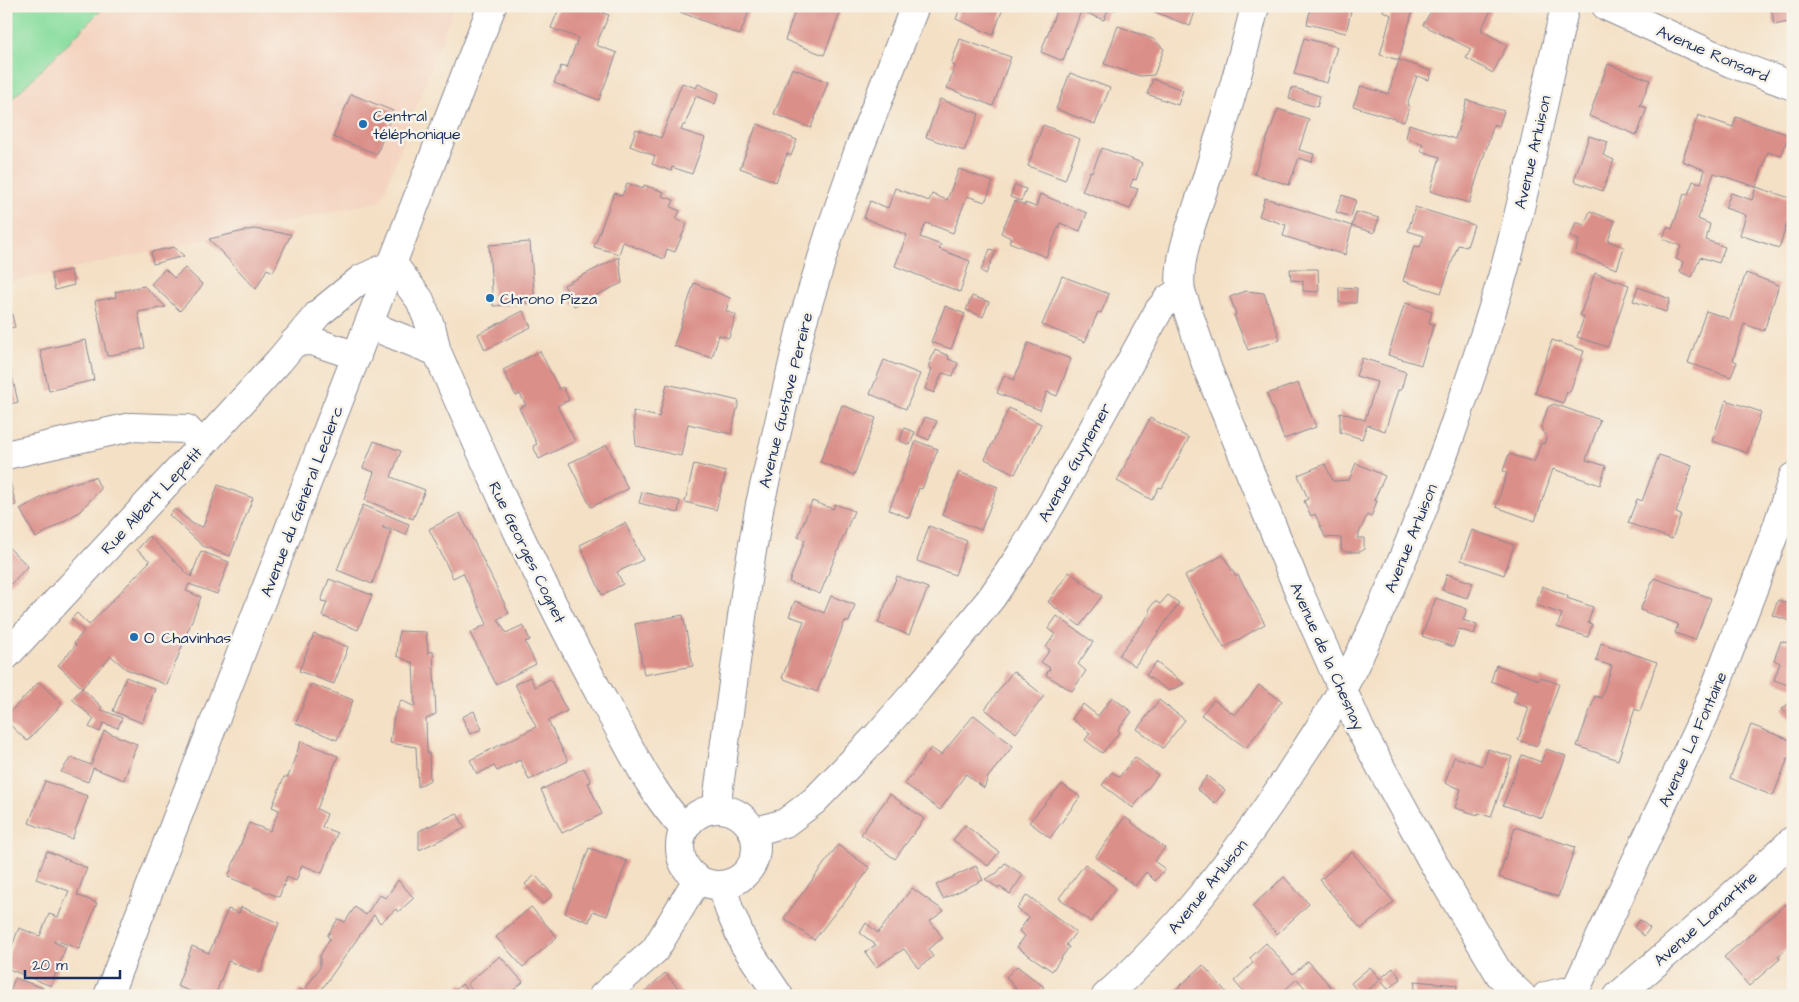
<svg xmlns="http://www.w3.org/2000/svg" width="1799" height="1002" font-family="'Architects Daughter',sans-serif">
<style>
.built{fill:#f4d3c0}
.green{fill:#8adea0;stroke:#52867f}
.building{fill:#db8f89}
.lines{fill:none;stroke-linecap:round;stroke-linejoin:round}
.minor-casing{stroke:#888892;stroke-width:30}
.tertiary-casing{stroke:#888892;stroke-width:30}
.minor{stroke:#fff;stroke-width:28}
.tertiary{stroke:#fff;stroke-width:28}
.poi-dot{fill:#1f6fb2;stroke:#f7f3e8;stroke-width:2}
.labels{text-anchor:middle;stroke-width:5;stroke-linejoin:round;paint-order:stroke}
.street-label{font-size:16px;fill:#1b2f5e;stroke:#f7f3e8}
.poi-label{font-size:16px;fill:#1b2f5e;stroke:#f7f3e8;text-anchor:start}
</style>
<rect width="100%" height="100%" fill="#f7f3e8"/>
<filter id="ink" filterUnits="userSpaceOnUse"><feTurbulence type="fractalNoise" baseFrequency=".02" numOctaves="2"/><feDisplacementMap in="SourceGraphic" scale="10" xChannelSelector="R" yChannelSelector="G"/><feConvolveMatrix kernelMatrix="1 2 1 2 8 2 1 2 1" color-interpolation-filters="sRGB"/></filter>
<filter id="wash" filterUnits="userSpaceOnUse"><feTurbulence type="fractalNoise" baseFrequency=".0096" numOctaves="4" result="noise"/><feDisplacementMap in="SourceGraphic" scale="20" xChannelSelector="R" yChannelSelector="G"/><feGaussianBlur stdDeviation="1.12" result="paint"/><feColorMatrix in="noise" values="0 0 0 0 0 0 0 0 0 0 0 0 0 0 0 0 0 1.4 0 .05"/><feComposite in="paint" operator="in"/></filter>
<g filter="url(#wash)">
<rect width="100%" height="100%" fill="#f4e0c5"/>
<path class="built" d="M 6,6 L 454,6 L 381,201 L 6,283 Z"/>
<path class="green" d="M 6,6 L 105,6 L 9,102 L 6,101 Z"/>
<g id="blocks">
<path class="building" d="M 560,6 L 606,6 L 603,13 L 609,15 L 596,45 L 617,53 L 599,100 L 554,83 L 561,66 L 567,68 L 578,38 L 551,28 Z
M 682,6 L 738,6 L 749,11 L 740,35 L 680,12 Z
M 797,6 L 837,6 L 842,8 L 824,55 L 785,40 Z
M 961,6 L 1004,6 L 993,35 L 956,19 Z
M 1058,6 L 1117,6 L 1116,10 L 1109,7 L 1104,20 L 1081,11 L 1063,61 L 1041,52 Z
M 1145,6 L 1197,6 L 1190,26 L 1145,8 Z
M 1311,6 L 1352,6 L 1346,33 L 1307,24 Z
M 1384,6 L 1414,6 L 1399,60 L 1380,55 L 1391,15 L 1383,11 Z
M 1434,6 L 1493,6 L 1481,30 L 1507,45 L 1493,73 L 1466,58 L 1471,49 L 1423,25 Z
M 1771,6 L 1793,6 L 1793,21 L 1774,25 Z
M 1118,26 L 1153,39 L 1164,49 L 1154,75 L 1140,76 L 1104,64 Z
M 1304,38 L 1337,47 L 1327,83 L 1294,74 Z
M 960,39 L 1011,57 L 993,106 L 947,88 L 955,66 L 951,64 Z
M 1399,60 L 1432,71 L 1429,80 L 1417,76 L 1407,105 L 1410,106 L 1404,122 L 1353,106 L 1361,86 L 1388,94 Z
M 1608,64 L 1650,80 L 1640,106 L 1647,108 L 1637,135 L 1589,116 Z
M 792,68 L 828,82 L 811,128 L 774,114 Z
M 1070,73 L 1110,88 L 1095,124 L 1056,109 Z
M 1153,79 L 1183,90 L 1178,105 L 1147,94 Z
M 682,83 L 696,88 L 698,84 L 719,93 L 715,104 L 696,96 L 685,125 L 683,125 L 681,130 L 705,138 L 692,174 L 672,167 L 671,171 L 652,164 L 655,156 L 630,146 L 636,129 L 661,138 Z
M 1292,87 L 1320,96 L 1317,107 L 1289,99 Z
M 351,94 L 393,111 L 377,154 L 333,137 Z
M 940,99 L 979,114 L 964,151 L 926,137 Z
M 1467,100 L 1504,111 L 1499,126 L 1494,124 L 1469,203 L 1430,191 L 1440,157 L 1421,151 L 1423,144 L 1406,138 L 1409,124 L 1455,139 Z
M 1278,109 L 1309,119 L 1299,150 L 1314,154 L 1312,162 L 1299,158 L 1289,185 L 1254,174 Z
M 1698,115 L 1733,127 L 1736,117 L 1789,135 L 1781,156 L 1768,152 L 1756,187 L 1714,173 L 1698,219 L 1710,224 L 1706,240 L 1725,247 L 1719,263 L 1700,257 L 1692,277 L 1680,272 L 1683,262 L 1676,259 L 1681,246 L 1663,239 L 1667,227 L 1672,229 L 1684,194 L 1688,195 L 1693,181 L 1701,183 L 1705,170 L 1682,161 Z
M 757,124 L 797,140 L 791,156 L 787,154 L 776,182 L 740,168 Z
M 1043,125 L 1080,139 L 1065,180 L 1028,166 Z
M 1589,136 L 1608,142 L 1603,155 L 1614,160 L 1603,191 L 1574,181 Z
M 1102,148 L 1142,163 L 1136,180 L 1133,179 L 1130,187 L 1138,189 L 1130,209 L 1082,191 L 1090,171 L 1092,172 Z
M 959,169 L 993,182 L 985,202 L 967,196 L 953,233 L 926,223 L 920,237 L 941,245 L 939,249 L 970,261 L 960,292 L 895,266 L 907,235 L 864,218 L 870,201 L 888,208 L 895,188 L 929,201 L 932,194 L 947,200 Z
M 627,183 L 643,189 L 644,185 L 664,192 L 662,196 L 674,200 L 671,207 L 680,211 L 676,219 L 687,224 L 675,252 L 667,249 L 664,259 L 623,242 L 619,254 L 594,247 L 614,193 L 622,196 Z
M 1015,185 L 1026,189 L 1021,201 L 1010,197 Z
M 1756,187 L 1793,199 L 1793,215 L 1790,214 L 1779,248 L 1740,235 L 1746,215 L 1725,208 L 1731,193 L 1752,200 Z
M 1040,194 L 1087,213 L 1080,231 L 1060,223 L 1046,257 L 1009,242 L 1011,238 L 1001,233 L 1015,201 L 1025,205 L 1025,203 L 1036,207 Z
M 1342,195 L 1356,200 L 1351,217 L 1336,212 Z
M 1265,198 L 1352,226 L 1345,255 L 1283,236 L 1286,225 L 1259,216 Z
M 1415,207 L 1474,225 L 1467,247 L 1458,245 L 1441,293 L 1403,281 L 1414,246 L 1420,247 L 1424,236 L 1408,231 Z
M 1590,211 L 1615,221 L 1608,241 L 1624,247 L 1617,269 L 1575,254 L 1579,240 L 1570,237 L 1576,222 L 1584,225 Z
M 1356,212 L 1379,218 L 1374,233 L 1352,226 Z
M 253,229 L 291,234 L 273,272 L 267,269 L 256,289 L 209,239 Z
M 530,242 L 535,303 L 493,306 L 489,245 Z
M 174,247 L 184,256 L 153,264 L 151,252 Z
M 990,249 L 996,251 L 986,274 L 981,271 Z
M 619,257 L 622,283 L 574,306 L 564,285 Z
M 185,268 L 203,285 L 180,311 L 151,284 L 165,269 L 174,278 Z
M 1290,269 L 1318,269 L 1319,292 L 1303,291 L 1303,281 L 1291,280 Z
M 71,270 L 74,285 L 55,290 L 51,274 Z
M 1595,273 L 1629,285 L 1608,347 L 1577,337 L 1584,317 L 1580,315 Z
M 1746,273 L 1779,285 L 1764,331 L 1744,324 L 1733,360 L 1737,362 L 1731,377 L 1688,363 L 1706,311 L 1730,319 Z
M 1062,276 L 1109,294 L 1101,313 L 1098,312 L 1085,342 L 1042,325 Z
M 694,283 L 730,298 L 726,311 L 736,315 L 729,338 L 719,335 L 712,358 L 674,346 Z
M 144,286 L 166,307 L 138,312 L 145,348 L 107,356 L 95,301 L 116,297 L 115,292 Z
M 1339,287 L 1357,288 L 1356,303 L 1339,303 Z
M 1638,287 L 1670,299 L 1666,312 L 1633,301 Z
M 6,290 L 15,327 L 6,329 Z
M 1246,291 L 1264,293 L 1280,340 L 1248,350 L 1234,315 L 1236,314 L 1230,297 Z
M 972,296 L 989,302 L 983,317 L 966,310 Z
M 1405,303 L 1432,311 L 1429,323 L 1434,324 L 1421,365 L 1388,355 Z
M 945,306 L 965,314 L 951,349 L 931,342 Z
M 523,311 L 531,327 L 485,350 L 478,334 Z
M 86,340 L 94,380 L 49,391 L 40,350 Z
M 1552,340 L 1584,351 L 1570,392 L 1567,392 L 1563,403 L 1535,393 Z
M 1028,343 L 1071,359 L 1057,396 L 1047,392 L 1040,410 L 997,393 L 1004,375 L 1014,380 Z
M 935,350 L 949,356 L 948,359 L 958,363 L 953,376 L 942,373 L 934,393 L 925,389 L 932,369 L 928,367 Z
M 540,351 L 559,389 L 563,387 L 569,400 L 557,406 L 575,441 L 539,459 L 533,446 L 537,444 L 519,408 L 526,405 L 520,394 L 516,396 L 503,370 Z
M 1362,358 L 1406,372 L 1401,390 L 1398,390 L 1385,431 L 1367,425 L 1362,439 L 1340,432 L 1340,412 L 1365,420 L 1377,382 L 1356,376 Z
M 884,360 L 920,374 L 906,409 L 870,394 Z
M 6,363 L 9,363 L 18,402 L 6,405 Z
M 1298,383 L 1316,427 L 1284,439 L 1267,394 Z
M 667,384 L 739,401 L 731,434 L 688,424 L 681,456 L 636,446 L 633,411 L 659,417 Z
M 1726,400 L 1761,412 L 1747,453 L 1712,441 Z
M 1554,404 L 1600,420 L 1586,460 L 1606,466 L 1600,485 L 1553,469 L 1535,521 L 1496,507 L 1507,473 L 1503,471 L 1509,454 L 1534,462 L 1541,443 L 1544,444 L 1547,435 L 1544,434 L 1541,428 L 1548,407 Z
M 842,405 L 876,418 L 854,475 L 820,462 Z
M 1009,408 L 1041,424 L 1015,474 L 985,459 Z
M 925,417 L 937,421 L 929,440 L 918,435 Z
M 1150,418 L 1189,438 L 1162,488 L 1159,487 L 1152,500 L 1117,481 Z
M 904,428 L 915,432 L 910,445 L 900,441 Z
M 374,441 L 401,451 L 391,477 L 425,490 L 413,519 L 365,500 L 374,472 L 363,468 Z
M 916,441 L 938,449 L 922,489 L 919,488 L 909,518 L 889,510 Z
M 607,445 L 628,489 L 591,507 L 569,463 Z
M 1659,455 L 1692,466 L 1676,513 L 1681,515 L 1672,539 L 1628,523 L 1637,499 L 1642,501 Z
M 1356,463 L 1385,476 L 1374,500 L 1377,501 L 1371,517 L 1367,515 L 1357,538 L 1364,538 L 1364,549 L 1360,552 L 1345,552 L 1341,549 L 1341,538 L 1325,537 L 1315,514 L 1311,516 L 1304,501 L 1308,499 L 1298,475 L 1325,464 L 1333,481 L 1349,480 Z
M 694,464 L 726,472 L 716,510 L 685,502 Z
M 959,472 L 998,487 L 981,530 L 942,515 Z
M 95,477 L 101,489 L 79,512 L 36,538 L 20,509 L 63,486 Z
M 6,478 L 9,478 L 16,505 L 6,508 Z
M 218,485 L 253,498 L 230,556 L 203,546 L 169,515 L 175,509 L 193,524 L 203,527 Z
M 642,492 L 680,501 L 678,513 L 639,503 Z
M 812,501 L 833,509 L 835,504 L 854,511 L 820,594 L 789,582 L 805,540 L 798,537 Z
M 363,505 L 409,524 L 406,535 L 383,526 L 383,528 L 391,531 L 372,584 L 337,570 Z
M 460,513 L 509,613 L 498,619 L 506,633 L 523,625 L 530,640 L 525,642 L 536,664 L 496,684 L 470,633 L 487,624 L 463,573 L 453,578 L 429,529 Z
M 625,523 L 643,560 L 617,572 L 623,584 L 602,595 L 580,545 Z
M 929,526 L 967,541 L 955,575 L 917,561 Z
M 1472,530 L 1514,545 L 1504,575 L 1461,560 Z
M 149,536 L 191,577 L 201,551 L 229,562 L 217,594 L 189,584 L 186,591 L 201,597 L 167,685 L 126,669 L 111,656 L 82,688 L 102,707 L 100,709 L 122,718 L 118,728 L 103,723 L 100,732 L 89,727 L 94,719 L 72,699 L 82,688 L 58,665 L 76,645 L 74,643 L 84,631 L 71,619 L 77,613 L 89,625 L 150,561 L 137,550 Z
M 6,545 L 28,566 L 6,589 Z
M 1223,555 L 1236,577 L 1238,575 L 1265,624 L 1224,648 L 1185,576 Z
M 1069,572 L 1102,596 L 1080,626 L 1048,602 Z
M 1447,574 L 1473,583 L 1467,598 L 1442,590 Z
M 897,576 L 928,588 L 909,635 L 878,623 Z
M 1654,578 L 1711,598 L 1695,640 L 1675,633 L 1678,624 L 1640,610 Z
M 329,579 L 372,595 L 358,630 L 322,616 L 327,602 L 321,601 Z
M 1542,586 L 1568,596 L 1567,598 L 1593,607 L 1588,623 L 1592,624 L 1588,637 L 1557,627 L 1562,614 L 1536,605 Z
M 1168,595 L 1179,603 L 1135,666 L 1119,655 L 1151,612 L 1149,610 L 1155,601 L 1160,604 Z
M 831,596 L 855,605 L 849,622 L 845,621 L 817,692 L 782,678 L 804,621 L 789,616 L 795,601 L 824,613 Z
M 1436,598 L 1467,609 L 1463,620 L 1477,625 L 1474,634 L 1459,629 L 1453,647 L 1422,636 Z
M 1778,600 L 1793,606 L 1793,622 L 1772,615 Z
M 683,615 L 693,666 L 644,675 L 635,624 Z
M 1057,616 L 1093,642 L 1078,664 L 1086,671 L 1072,691 L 1046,675 L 1050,668 L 1041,662 L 1050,650 L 1046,647 L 1055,634 L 1048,629 Z
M 1793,629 L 1793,687 L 1774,680 L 1780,663 L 1774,660 L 1781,641 L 1787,643 Z
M 399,631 L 426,632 L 428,653 L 433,651 L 436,714 L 426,719 L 427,753 L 429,753 L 430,780 L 418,787 L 416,747 L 390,743 L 394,716 L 401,700 L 415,707 L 413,663 L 397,656 Z
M 314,634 L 348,647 L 334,684 L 299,671 Z
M 1601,643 L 1657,662 L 1640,711 L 1635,709 L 1618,760 L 1577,746 L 1595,696 L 1601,698 L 1612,666 L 1596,661 Z
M 1156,662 L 1184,684 L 1169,691 L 1146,675 Z
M 1496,665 L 1539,680 L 1540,677 L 1559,684 L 1537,746 L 1518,740 L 1529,708 L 1513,702 L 1517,691 L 1491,681 Z
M 1013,671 L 1044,696 L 1016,733 L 985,709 Z
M 126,677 L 155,689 L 142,723 L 113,711 Z
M 530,677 L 535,687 L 550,679 L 567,711 L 548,721 L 568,761 L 529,780 L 520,760 L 497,771 L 494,766 L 477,774 L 470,760 L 536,727 L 515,684 Z
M 39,682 L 62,704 L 27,741 L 6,721 L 6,716 Z
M 311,684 L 353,700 L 337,740 L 296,723 Z
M 1259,685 L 1282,701 L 1246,748 L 1201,715 L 1214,700 L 1235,715 Z
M 1112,697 L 1132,712 L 1118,730 L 1120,732 L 1102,753 L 1085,740 L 1090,733 L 1072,719 L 1083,704 L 1098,716 Z
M 1159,700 L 1185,720 L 1163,748 L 1137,729 Z
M 1793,700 L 1793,721 L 1782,709 Z
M 474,711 L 482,729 L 470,734 L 462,717 Z
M 974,715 L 1013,746 L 988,777 L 984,788 L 966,774 L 940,810 L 905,784 L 931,748 L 941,755 Z
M 1751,725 L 1793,741 L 1793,754 L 1788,758 L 1773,796 L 1730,778 Z
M 104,731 L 137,744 L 124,780 L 93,768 L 88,782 L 61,772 L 71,757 L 91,765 Z
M 301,741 L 338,756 L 317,809 L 327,814 L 322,827 L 337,833 L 322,873 L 302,865 L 296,881 L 287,877 L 279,897 L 228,877 L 249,823 L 270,831 L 279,810 L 272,807 L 284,777 L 288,777 Z
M 1488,749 L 1512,757 L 1491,817 L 1478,813 L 1478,815 L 1455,808 L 1461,789 L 1445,783 L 1454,757 L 1483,766 Z
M 1546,749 L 1566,756 L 1542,818 L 1503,805 L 1522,755 L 1541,762 Z
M 1135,757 L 1158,775 L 1133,808 L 1102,785 L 1112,772 L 1119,777 Z
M 584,768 L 591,782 L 588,783 L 602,814 L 562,833 L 541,790 Z
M 1207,776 L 1225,790 L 1215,803 L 1197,789 Z
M 45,781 L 88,796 L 72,839 L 29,823 Z
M 1062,784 L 1080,797 L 1050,838 L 1029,822 Z
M 890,794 L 924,819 L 895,859 L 861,834 Z
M 457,813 L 465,828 L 419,850 L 419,831 Z
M 1125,817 L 1165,848 L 1154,861 L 1165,869 L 1155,881 L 1146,872 L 1135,886 L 1095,857 Z
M 965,825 L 999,852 L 988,866 L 953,840 Z
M 1515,827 L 1575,847 L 1558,897 L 1499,877 Z
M 838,845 L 870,868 L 842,906 L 841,905 L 814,940 L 784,918 Z
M 589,848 L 627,861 L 607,916 L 593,911 L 589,922 L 565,913 Z
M 47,851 L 87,868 L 77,895 L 97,903 L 79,949 L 55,940 L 54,942 L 66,947 L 51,986 L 6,968 L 6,961 L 19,928 L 40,936 L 49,914 L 58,917 L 69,891 L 36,879 Z
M 1352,852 L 1394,902 L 1361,929 L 1320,880 Z
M 1005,863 L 1023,875 L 1010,894 L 1000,887 L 998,888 L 985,879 L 997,873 Z
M 1085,864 L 1116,888 L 1091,922 L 1059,898 Z
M 976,866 L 983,880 L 943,899 L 936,885 Z
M 535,875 L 553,895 L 543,904 L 525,884 Z
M 1284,877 L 1309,904 L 1277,934 L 1252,906 Z
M 398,880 L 414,898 L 398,912 L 396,909 L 380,923 L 374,915 L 317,996 L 296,996 L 300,989 L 304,991 L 320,967 L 320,956 L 330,938 L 327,936 L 338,919 L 345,922 L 355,907 L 366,915 L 379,895 L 386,898 Z
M 912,888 L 944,911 L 930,921 L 943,938 L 928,949 L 933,957 L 918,968 L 904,949 L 876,967 L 865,952 L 876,945 L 860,933 L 866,923 L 878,933 Z
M 1027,895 L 1076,932 L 1066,945 L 1069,947 L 1052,971 L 1017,947 L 1025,936 L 1019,931 L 1029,917 L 1017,909 Z
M 1786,904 L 1793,913 L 1793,943 L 1778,956 L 1780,959 L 1749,986 L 1724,957 Z
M 241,907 L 279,923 L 260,973 L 228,961 L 215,996 L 202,996 L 177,986 L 192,946 L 209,953 L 228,909 L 239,913 Z
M 531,907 L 557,937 L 523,967 L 496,937 Z
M 1640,920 L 1650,928 L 1644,936 L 1634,927 Z
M 1266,943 L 1293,974 L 1308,961 L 1339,996 L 1312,996 L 1297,979 L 1278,996 L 1247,996 L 1234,981 L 1253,963 L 1250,958 Z
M 500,956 L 523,982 L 508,995 L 509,996 L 477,996 L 467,984 Z
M 1203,965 L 1227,993 L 1224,996 L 1169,996 Z
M 1017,966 L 1044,987 L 1035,996 L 1022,996 L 1006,977 Z
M 1370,967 L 1380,979 L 1393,968 L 1401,979 L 1388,989 L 1380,980 L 1361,996 L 1351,983 Z
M 665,973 L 685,996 L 642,996 L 641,995 Z
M 15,978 L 43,988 L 40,996 L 8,996 Z
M 1415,981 L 1457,985 L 1456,996 L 1414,996 Z
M 462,984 L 473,996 L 449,996 Z"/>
</g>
</g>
<g filter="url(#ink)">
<use href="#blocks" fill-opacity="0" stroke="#888892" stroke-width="1"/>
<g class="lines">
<defs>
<path id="minor" d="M 1255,6 C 1241,66 1223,125 1205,184 C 1195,216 1176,258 1181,291 L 1208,370 L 1300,594 L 1361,731 L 1431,859 L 1500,975 L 1522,996
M 1606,6 L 1731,63 L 1793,86
M 369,325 L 437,352
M 294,342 L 312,341 L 357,356
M 6,455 L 131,427 L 187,429 L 202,445
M 6,656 L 202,445 L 279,361 L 318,314 L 361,279 L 393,264 L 420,300 L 432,330 L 437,352 C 491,475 545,597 611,714 C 633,753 653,796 684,828
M680 847a38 38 0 1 1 76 0a38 38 0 1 1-76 0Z
M 719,809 L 718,794 L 747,580 L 760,504 L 802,324 L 829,235 L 860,147 L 915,6
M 753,832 L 785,823 L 814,801 L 878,735 L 917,690 L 992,597 L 1021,554 L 1052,503 L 1159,310 L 1168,299 L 1181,291
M 722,885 L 729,909 L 744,944 L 779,996
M 1574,993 L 1705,714 L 1777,527 L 1793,477
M 603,996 L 655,950 L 697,880
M 1106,996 C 1177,933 1235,856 1287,778 C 1306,748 1327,719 1343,688 C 1385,607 1419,522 1450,437 C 1472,374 1494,310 1511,245 C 1531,166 1547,86 1565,6
M 1546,996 L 1563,992 L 1578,996
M 1618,996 L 1702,923 L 1793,840"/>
<path id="tertiary" d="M 108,996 L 492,6"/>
</defs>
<use href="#minor" class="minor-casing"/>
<use href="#tertiary" class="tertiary-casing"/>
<use href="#minor" class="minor"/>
<use href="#tertiary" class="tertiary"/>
</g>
</g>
<g class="poi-dot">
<circle cx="363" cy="124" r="5"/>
<circle cx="490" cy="298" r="5"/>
<circle cx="134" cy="637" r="5"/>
</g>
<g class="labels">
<g class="street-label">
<text transform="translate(1713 53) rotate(23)" y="6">Avenue Ronsard</text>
<text transform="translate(1532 152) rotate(-77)" y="6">Avenue Arluison</text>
<text transform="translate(785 400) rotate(-76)" y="6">Avenue Gustave Pereire</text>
<text transform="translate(1074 462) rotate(-61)" y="6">Avenue Guynemer</text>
<text transform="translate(151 500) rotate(-47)" y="6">Rue Albert Lepetit</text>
<text transform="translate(301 501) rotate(-69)" y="6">Avenue du Général Leclerc</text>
<text transform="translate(1410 538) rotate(-68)" y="6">Avenue Arluison</text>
<text transform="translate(528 552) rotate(64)" y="6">Rue Georges Cognet</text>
<text transform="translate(1328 656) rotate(66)" y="6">Avenue de la Chesnay</text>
<text transform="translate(1692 739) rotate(-66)" y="6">Avenue La Fontaine</text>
<text transform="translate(1207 886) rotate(-51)" y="6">Avenue Arluison</text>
<text transform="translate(1705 918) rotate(-42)" y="6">Avenue Lamartine</text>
</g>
<g class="poi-label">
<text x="373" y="121">Central<tspan x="373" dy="18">téléphonique</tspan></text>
<text x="500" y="304">Chrono Pizza</text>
<text x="144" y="643">O Chavinhas</text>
</g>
</g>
<rect width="1799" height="1002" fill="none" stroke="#f7f3e8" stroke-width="25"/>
<path d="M25 970v8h95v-8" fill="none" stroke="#1b2f5e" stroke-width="2.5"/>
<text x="32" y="970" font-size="15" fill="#1b2f5e" stroke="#f7f3e8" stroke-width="4" paint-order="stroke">20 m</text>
</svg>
